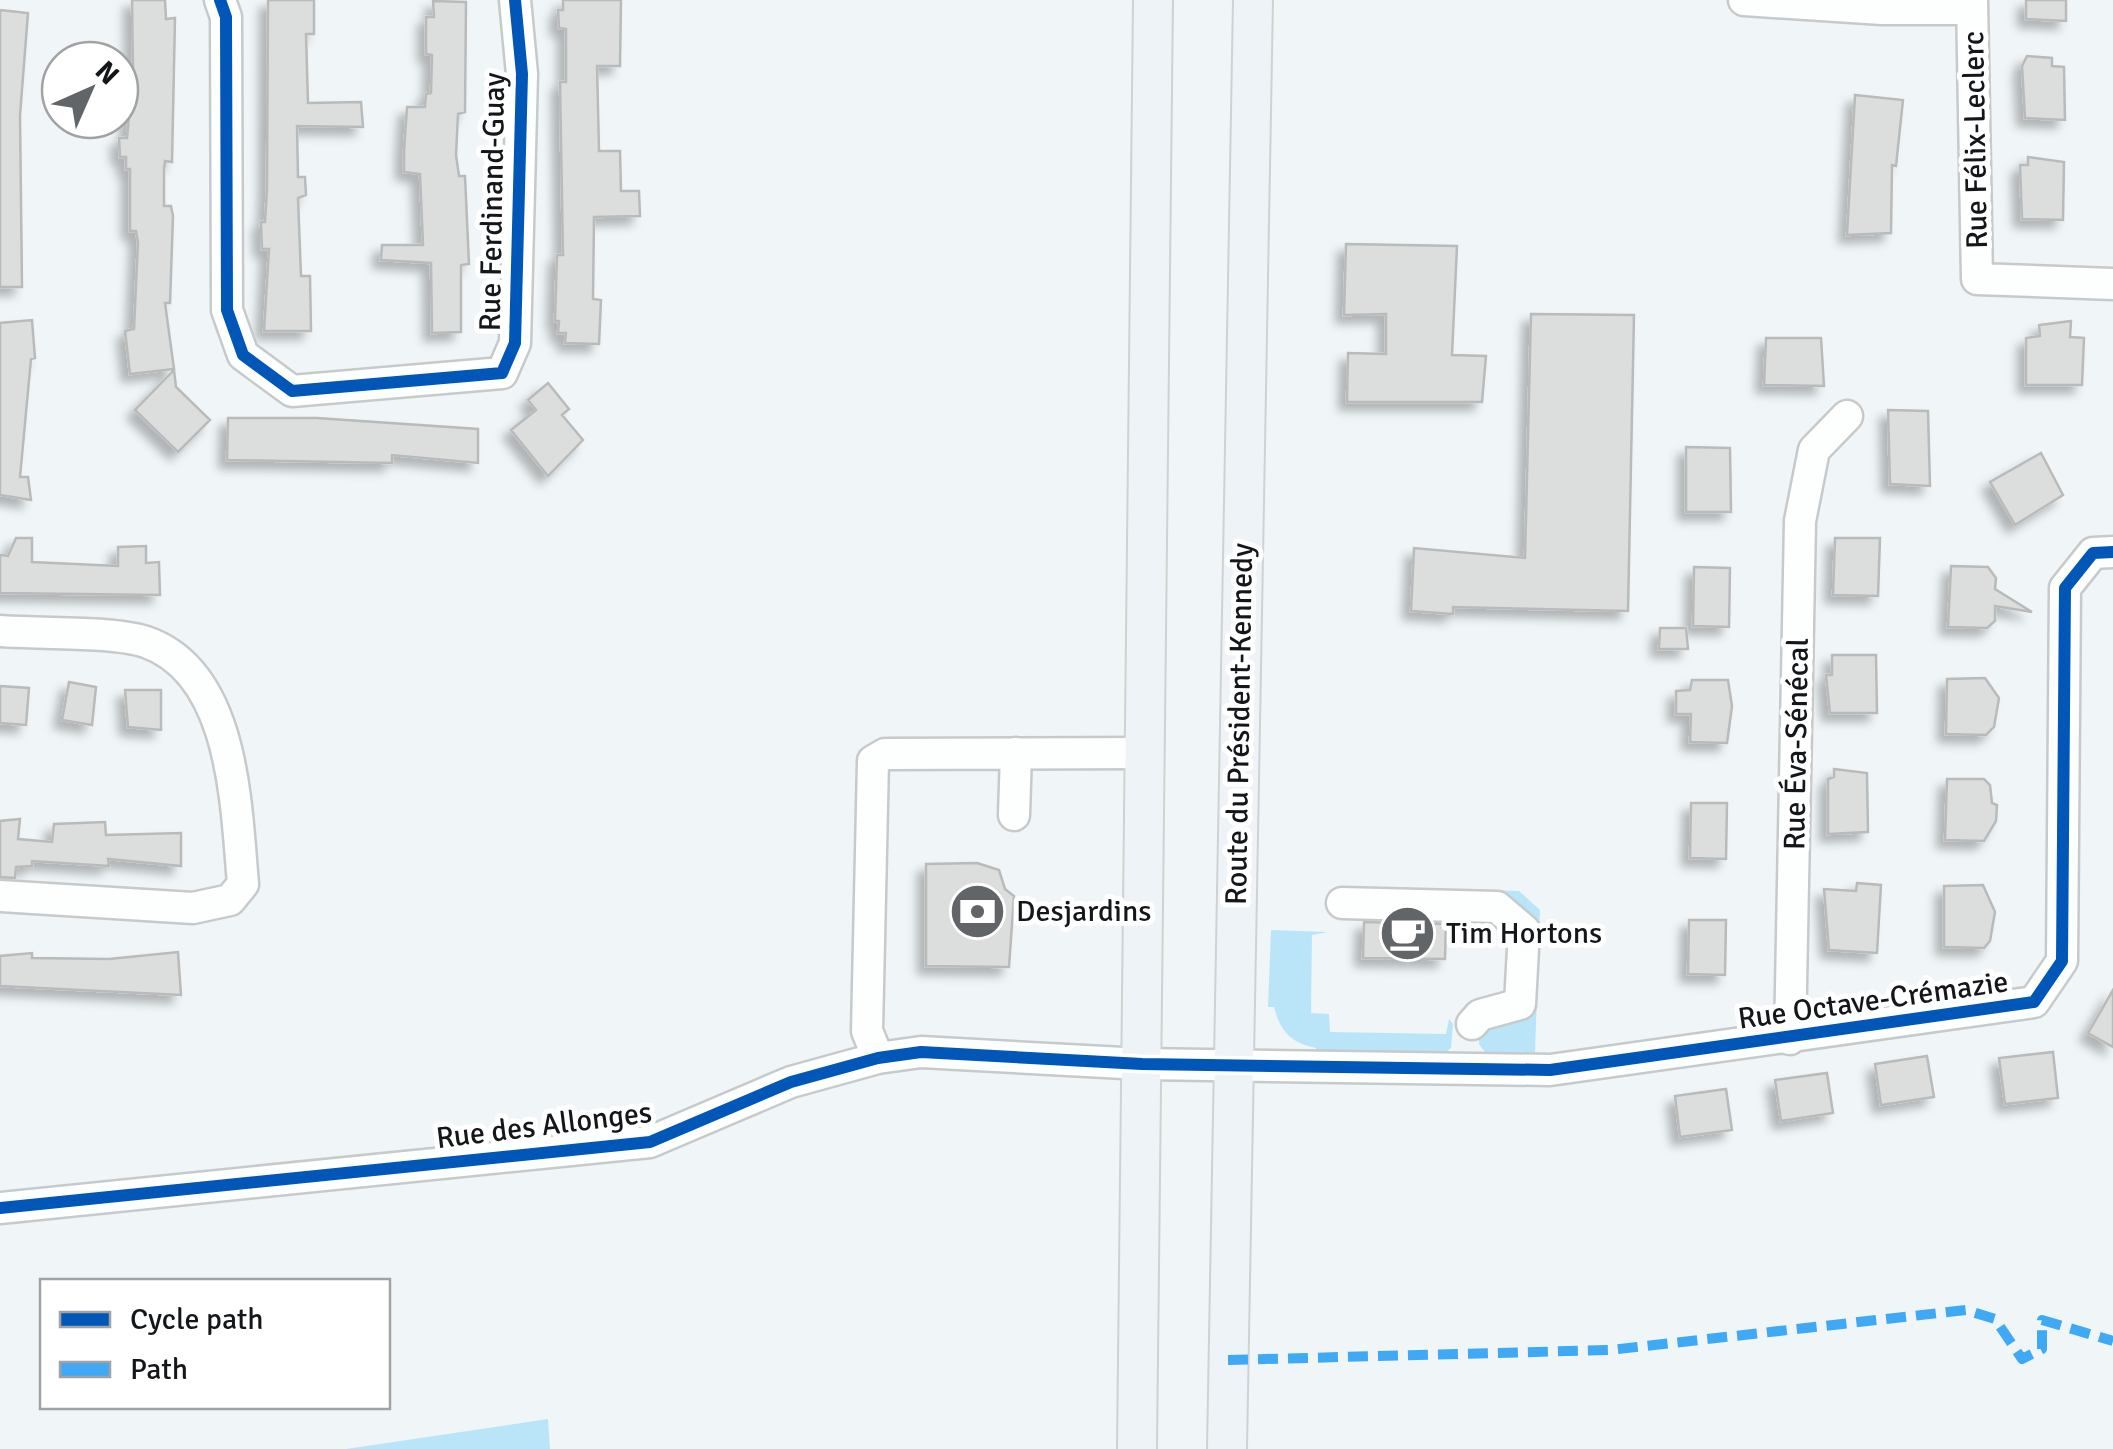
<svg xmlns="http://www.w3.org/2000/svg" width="2113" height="1449" font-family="Signika,sans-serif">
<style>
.green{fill:#bae5f8}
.building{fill:#dbdedd;stroke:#b8bbba;stroke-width:2.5;filter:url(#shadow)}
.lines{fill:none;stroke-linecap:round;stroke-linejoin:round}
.minor-casing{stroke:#c6cacb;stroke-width:35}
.major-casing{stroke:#cfd2d3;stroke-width:42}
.minor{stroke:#fdfefe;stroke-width:30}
.major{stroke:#edf3f6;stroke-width:38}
.quiet{stroke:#3fa9f5;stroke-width:10;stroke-dasharray:20 10;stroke-linecap:butt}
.cycleway-casing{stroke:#fff;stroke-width:19}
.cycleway{stroke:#0057b8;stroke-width:12}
.labels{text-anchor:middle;stroke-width:10;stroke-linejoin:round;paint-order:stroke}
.street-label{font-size:30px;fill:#141719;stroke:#fff}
.poi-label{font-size:30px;fill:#141719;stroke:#fff;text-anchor:start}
</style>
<defs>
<filter id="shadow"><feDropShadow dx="-8" dy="8" stdDeviation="5" flood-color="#0004"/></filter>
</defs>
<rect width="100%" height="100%" fill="#f0f6f8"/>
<path class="green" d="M 1386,887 L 1519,891 L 1540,910 L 1535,1052 L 1487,1055 L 1479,1044 L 1479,1024 L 1516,1012 L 1530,929 Z
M 1271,930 L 1328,932 L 1312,935 L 1311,1013 L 1329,1014 L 1330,1032 L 1446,1034 L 1449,1019 L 1453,1024 L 1451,1048 L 1444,1054 L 1316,1053 L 1316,1048 C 1291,1043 1280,1031 1274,1007 L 1268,1007 Z
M 548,1419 L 550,1449 L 346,1449 Z"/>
<path class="building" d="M 132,0 L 165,0 L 166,19 L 175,18 L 172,162 L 165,161 L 164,169 L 164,206 L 171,206 L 173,216 L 170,303 L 165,303 L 174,369 L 130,374 L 125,331 L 134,329 L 138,242 L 136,231 L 130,231 L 130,169 L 126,169 L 126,157 L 120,157 L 119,138 L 127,138 L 133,71 Z
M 268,0 L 314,0 L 314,34 L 306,34 L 308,103 L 361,102 L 363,127 L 297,126 L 298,177 L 305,177 L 306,195 L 298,198 L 301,276 L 310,276 L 311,331 L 264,331 L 269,249 L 262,249 L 261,222 L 265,222 L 267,190 Z
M 563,0 L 621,0 L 620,66 L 597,66 L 599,151 L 620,151 L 621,191 L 639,191 L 640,216 L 594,217 L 593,299 L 601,300 L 599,344 L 565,343 L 566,333 L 558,333 L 559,321 L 555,321 L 557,255 L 563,255 L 560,82 L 566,82 L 566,29 L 559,28 L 558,10 L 563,10 Z
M 2026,0 L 2066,0 L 2066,21 L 2026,19 Z
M 433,1 L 466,2 L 465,112 L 458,114 L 456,155 L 459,176 L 465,176 L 469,264 L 461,265 L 461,332 L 432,333 L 431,263 L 381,260 L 382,245 L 423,245 L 420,174 L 404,172 L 404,151 L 407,107 L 425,107 L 426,94 L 431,93 L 432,55 L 426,54 L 426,17 L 434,17 Z
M 0,10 L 28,13 L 20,115 L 22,287 L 0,287 Z
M 2027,56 L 2052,58 L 2052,66 L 2064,67 L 2065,120 L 2025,118 L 2022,66 Z
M 1855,95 L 1903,100 L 1896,166 L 1892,165 L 1891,233 L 1847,235 Z
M 2028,157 L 2064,162 L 2063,220 L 2022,219 L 2020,165 L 2028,165 Z
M 1346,244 L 1457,246 L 1452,355 L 1486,356 L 1482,402 L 1347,402 L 1348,353 L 1386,354 L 1386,314 L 1344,315 Z
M 1531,314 L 1634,315 L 1628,611 L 1453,607 L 1453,614 L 1411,611 L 1414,548 L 1525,558 Z
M 32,320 L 35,358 L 31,359 L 20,477 L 28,477 L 31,500 L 0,495 L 0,323 Z
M 2071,321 L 2070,337 L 2084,338 L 2082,385 L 2026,385 L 2026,338 L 2040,336 L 2039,325 Z
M 1766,338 L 1821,338 L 1824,386 L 1764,385 Z
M 174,370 L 176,387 L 210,420 L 178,452 L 135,410 Z
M 548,383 L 569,409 L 562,415 L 583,440 L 548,476 L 511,430 L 536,410 L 528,400 Z
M 1888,410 L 1928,411 L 1930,486 L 1890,484 Z
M 228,418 L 317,418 L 478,429 L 478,463 L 392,455 L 392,463 L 227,460 Z
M 1686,447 L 1730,448 L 1731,512 L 1686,512 Z
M 2041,453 L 2063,495 L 2015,525 L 1990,482 Z
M 16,538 L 32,538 L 32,562 L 118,566 L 118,547 L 146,546 L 146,563 L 159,562 L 160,595 L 0,593 L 0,555 L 8,556 Z
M 1835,538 L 1880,538 L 1878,596 L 1833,595 Z
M 1951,566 L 1988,567 L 1996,578 L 1995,589 L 2032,612 L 1995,606 L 1995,621 L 1987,628 L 1948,627 Z
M 1694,567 L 1730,568 L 1729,627 L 1693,626 Z
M 1660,628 L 1686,628 L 1688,649 L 1659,649 Z
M 1832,655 L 1876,655 L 1877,713 L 1830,713 L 1826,675 L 1832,675 Z
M 1985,678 L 1999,698 L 1994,727 L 1986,735 L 1946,734 L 1947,679 Z
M 1692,680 L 1728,680 L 1732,706 L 1727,743 L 1690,742 L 1691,714 L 1676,714 L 1676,691 L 1690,690 Z
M 69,682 L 96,687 L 92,725 L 62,720 Z
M 0,686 L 29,688 L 26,725 L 0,723 Z
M 125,690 L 161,690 L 161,730 L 128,727 Z
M 1834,769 L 1867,773 L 1868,832 L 1828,834 L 1828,779 L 1834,777 Z
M 1947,779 L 1984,779 L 1990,785 L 1992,803 L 1997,805 L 1996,821 L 1984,841 L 1945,840 Z
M 1691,803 L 1727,803 L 1726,859 L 1690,858 Z
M 20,819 L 18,839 L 52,842 L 54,824 L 105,822 L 106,835 L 181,833 L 181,866 L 108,859 L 109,866 L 32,861 L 32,866 L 16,867 L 15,878 L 0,877 L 0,821 Z
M 977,863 L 999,870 L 1005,889 L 1014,896 L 1009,967 L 926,966 L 926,864 Z
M 1857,883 L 1881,885 L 1877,953 L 1829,950 L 1824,889 L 1856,891 Z
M 1983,885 L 1995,912 L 1990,941 L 1984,948 L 1944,947 L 1944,886 Z
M 1689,920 L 1726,920 L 1725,975 L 1688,974 Z
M 1364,922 L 1446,924 L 1445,959 L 1363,958 Z
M 178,952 L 181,995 L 0,986 L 0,956 L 32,953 L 32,958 L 109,959 Z
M 2113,990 L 2113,1047 L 2088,1033 Z
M 2053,1052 L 2058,1098 L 2005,1104 L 1999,1058 Z
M 1927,1056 L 1934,1097 L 1881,1105 L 1875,1064 Z
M 1827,1073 L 1833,1113 L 1781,1121 L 1775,1080 Z
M 1726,1089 L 1732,1130 L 1680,1137 L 1675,1096 Z"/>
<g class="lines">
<defs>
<path id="minor" d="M 220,0 L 226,17 L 227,310 L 243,355 L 292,391 L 502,373 L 515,343 L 522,74 L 515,0
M 1744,0 L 1882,9 L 1972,9
M 1972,0 L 1977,279
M 1977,279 L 2113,284
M 0,631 C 38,634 112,631 146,642 C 235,673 236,807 243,884 L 230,900 L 193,908 L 0,896
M 1014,815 L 1016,753
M 1342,903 L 1497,907 L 1524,930 L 1520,1004 L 1480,1015 L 1472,1024
M 1790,1039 L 1800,521 L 1814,450 L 1847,416
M 878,1058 L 867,1031 L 873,761 L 885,754 L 1145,753
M 0,1208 L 650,1142 L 791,1082 L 878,1058 L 921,1052 L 1142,1064 L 1550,1070 L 2034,1002 L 2062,961 L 2065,588 L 2093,553 L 2113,552"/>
<path id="major" d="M 1137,1449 L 1153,0
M 1227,1449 L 1253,0"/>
</defs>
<use href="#minor" class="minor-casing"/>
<use href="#major" class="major-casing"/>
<use href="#minor" class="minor"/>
<use href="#major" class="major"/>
<path class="quiet" d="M 1228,1360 L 1610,1350 L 1966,1310 L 1995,1319 L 2022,1359 L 2042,1349 L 2042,1320 L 2113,1341"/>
<defs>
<path id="cycleway" d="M 220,0 L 226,17 L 227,310 L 243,355 L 292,391 L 502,373 L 515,343 L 522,74 L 515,0
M 0,1208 L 650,1142 L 791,1082 L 878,1058 L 921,1052 L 1142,1064 L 1550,1070 L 2034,1002 L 2062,961 L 2065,588 L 2093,553 L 2113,552"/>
</defs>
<use href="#cycleway" class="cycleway-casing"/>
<use href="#cycleway" class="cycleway"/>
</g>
<defs>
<symbol id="bank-disc" viewBox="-11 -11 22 22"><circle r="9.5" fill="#616567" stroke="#fff"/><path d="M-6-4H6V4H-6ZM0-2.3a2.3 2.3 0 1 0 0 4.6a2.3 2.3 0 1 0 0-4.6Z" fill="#fff"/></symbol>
<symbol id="cafe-disc" viewBox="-11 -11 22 22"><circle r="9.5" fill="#616567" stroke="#fff"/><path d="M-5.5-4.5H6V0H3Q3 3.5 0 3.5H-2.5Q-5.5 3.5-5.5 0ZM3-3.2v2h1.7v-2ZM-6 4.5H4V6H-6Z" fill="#fff"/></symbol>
</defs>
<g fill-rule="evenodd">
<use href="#bank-disc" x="946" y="880" width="63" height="63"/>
<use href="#cafe-disc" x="1376" y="902" width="63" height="63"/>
</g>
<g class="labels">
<g class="street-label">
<text transform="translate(1975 140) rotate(-91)" y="10">Rue Félix-Leclerc</text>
<text transform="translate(492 202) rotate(-89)" y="10">Rue Ferdinand-Guay</text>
<text transform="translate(1239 724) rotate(-89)" y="10">Route du Président-Kennedy</text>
<text transform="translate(1796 744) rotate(-89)" y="10">Rue Éva-Sénécal</text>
<text transform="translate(1873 1000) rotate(-8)" y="10">Rue Octave-Crémazie</text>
<text transform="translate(544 1125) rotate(-7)" y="10">Rue des Allonges</text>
</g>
<g class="poi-label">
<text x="1016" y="921">Desjardins</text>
<text x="1446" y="943">Tim Hortons</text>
</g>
</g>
<rect x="40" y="1279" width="350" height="130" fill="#ffffff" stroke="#a1a2a3" stroke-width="2.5"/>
<rect x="60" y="1312" width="50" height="15" fill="#0057b8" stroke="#a1a2a3" stroke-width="2.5"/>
<text x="130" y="1329" font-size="30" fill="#141719">Cycle path</text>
<rect x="60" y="1362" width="50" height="15" fill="#3fa9f5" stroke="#a1a2a3" stroke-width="2.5"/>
<text x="130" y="1379" font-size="30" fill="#141719">Path</text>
<g transform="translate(90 90) rotate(45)"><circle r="48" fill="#ffffff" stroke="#a1a2a3" stroke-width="2.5"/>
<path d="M0-8L18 38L0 25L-18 38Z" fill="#616567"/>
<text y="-15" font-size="28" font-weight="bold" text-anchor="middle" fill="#141719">N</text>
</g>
</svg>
